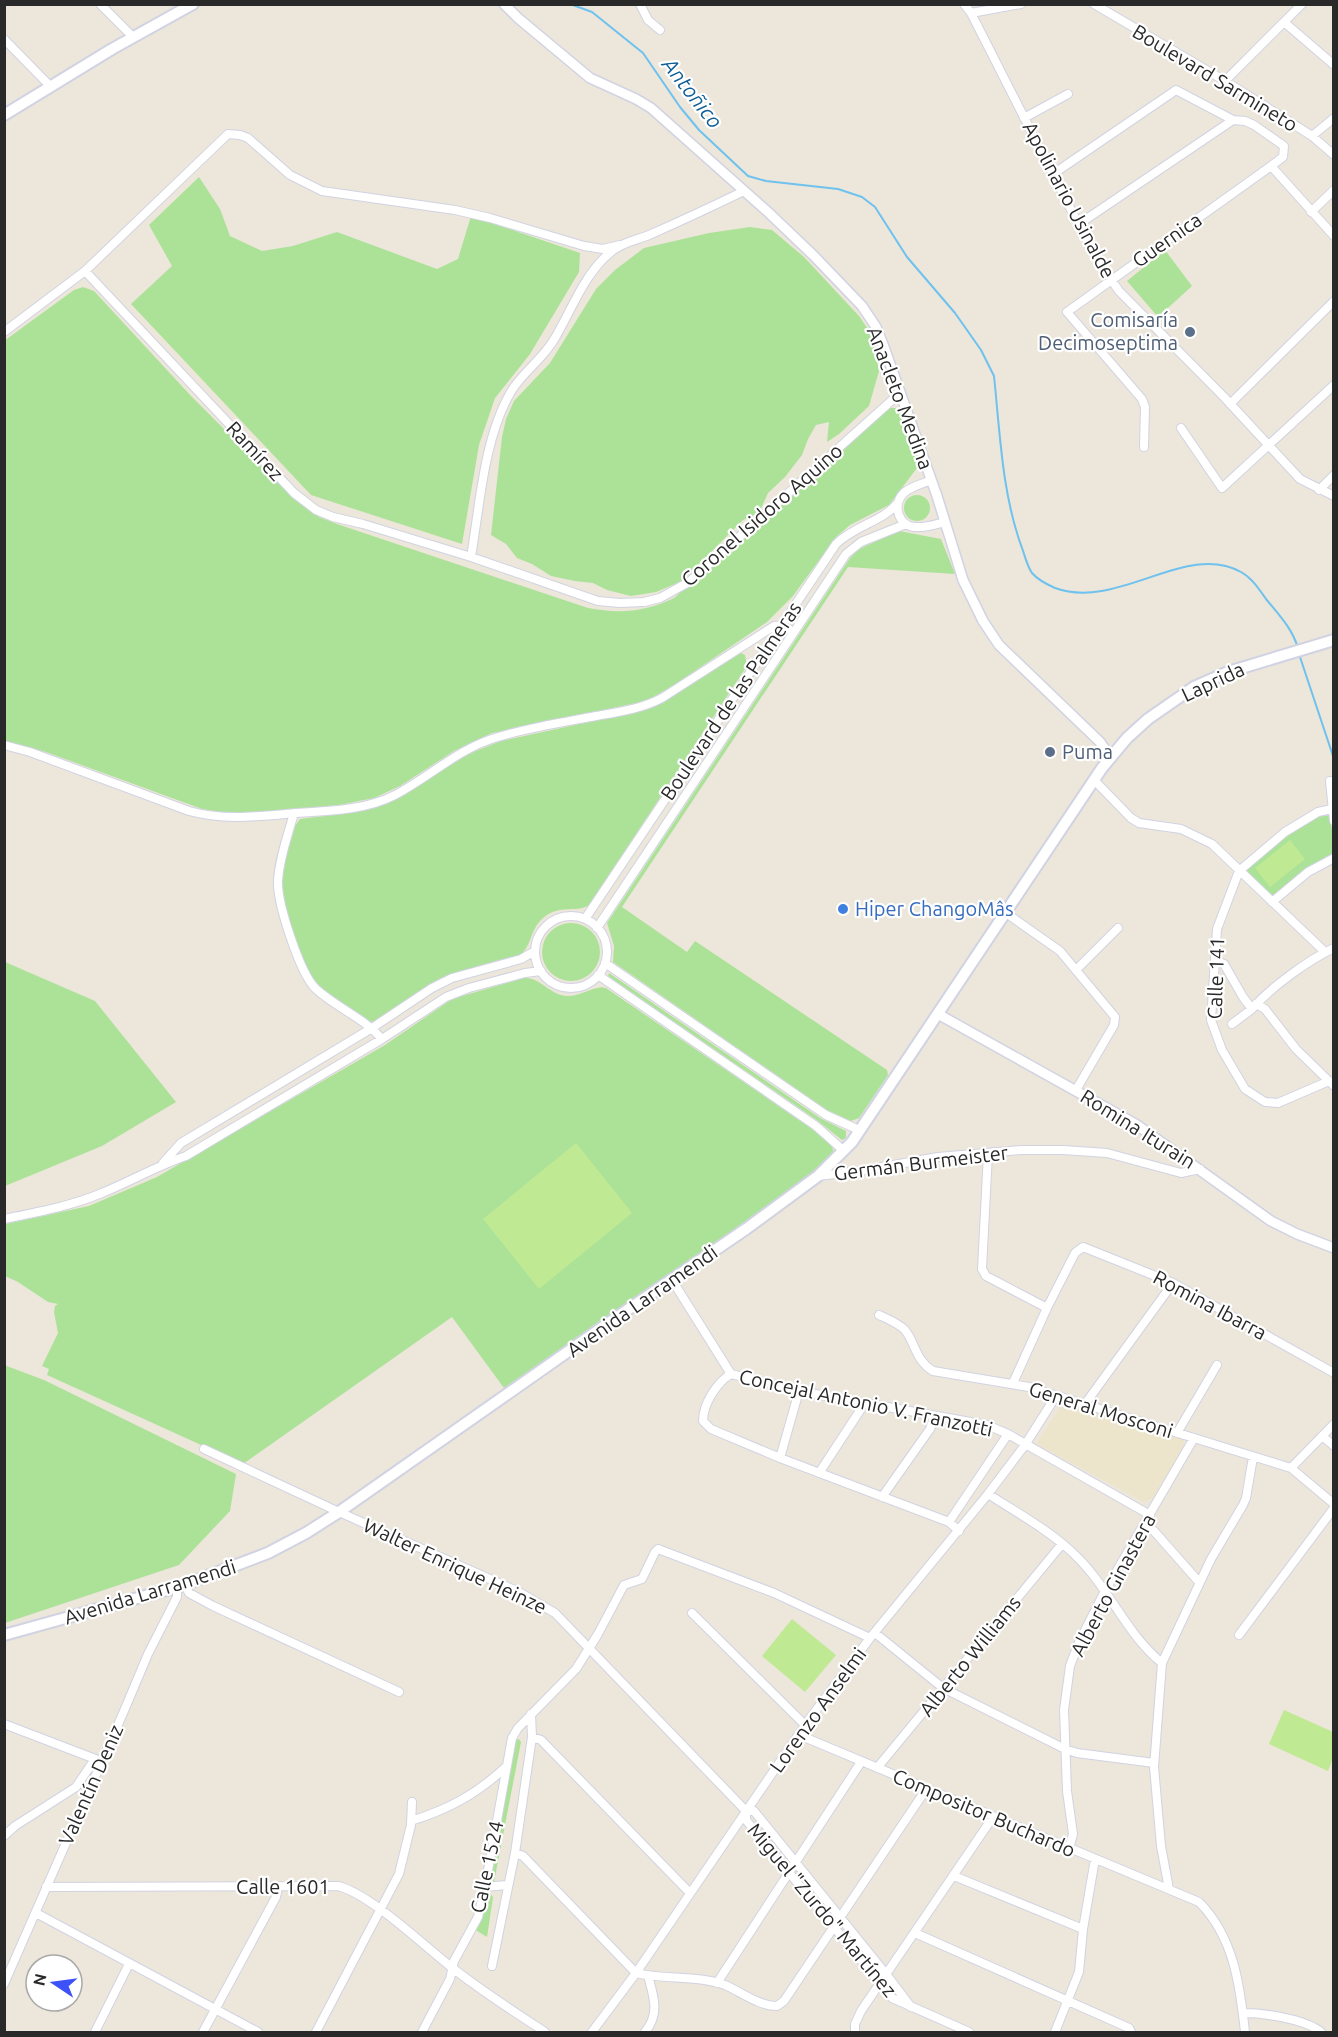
<svg xmlns="http://www.w3.org/2000/svg" width="1338" height="2037" font-family="Ubuntu,sans-serif">
<style>
.education{fill:#ede5cb}
.green{fill:#ace298}
.pitch{fill:#bfe993}
.lines{fill:none;stroke-linecap:round;stroke-linejoin:round}
.stream{stroke:#6ec2ed;stroke-width:2}
.minor-casing{stroke:#d1d3e2;stroke-width:10}
.tertiary-casing{stroke:#d1d3e2;stroke-width:12}
.secondary-casing{stroke:#d1d3e2;stroke-width:14}
.minor{stroke:#fff;stroke-width:8}
.tertiary{stroke:#fff;stroke-width:9}
.secondary{stroke:#fff;stroke-width:10}
.service-dot{fill:#5c6f8a;stroke:#fff;stroke-width:2}
.shop-dot{fill:#3f7fe0;stroke:#fff;stroke-width:2}
.labels{text-anchor:middle;stroke-width:4.5;stroke-linejoin:round;paint-order:stroke}
.street-label{font-size:20px;fill:#292929;stroke:#fff}
.service-label{font-size:20px;fill:#4e5e75;stroke:#fff;text-anchor:end}
.shop-label{font-size:20px;fill:#366cbe;stroke:#fff;text-anchor:start}
.water-label{font-size:21px;font-style:italic;fill:#0e5f99;stroke:#fff}
</style>
<rect width="100%" height="100%" fill="#ece6db"/>
<path class="education" d="M 1064,1402 L 1185,1438 L 1182,1449 L 1154,1497 L 1144,1502 L 1036,1444 Z"/>
<path class="green" d="M 199,177 L 220,209 L 230,236 L 262,251 L 293,246 L 337,232 L 437,269 L 458,259 L 471,216 L 580,253 L 579,272 L 530,354 L 495,398 L 479,445 L 462,544 L 311,495 L 131,304 L 172,266 L 149,225 Z
M 750,227 L 772,230 L 804,257 L 859,316 L 872,335 L 879,371 L 869,406 L 839,434 L 827,442 L 829,422 L 816,425 L 808,439 L 802,455 L 785,477 L 768,493 L 759,513 L 743,520 L 682,581 L 656,592 L 631,596 L 607,590 L 593,583 L 575,581 L 551,576 L 532,564 L 517,558 L 506,544 L 491,535 L 502,437 L 506,419 L 514,401 L 550,363 L 596,289 L 615,270 L 644,248 L 709,233 Z
M 1165,250 L 1192,286 L 1158,317 L 1127,281 Z
M 83,287 L 94,291 L 191,396 L 295,500 L 319,517 L 337,524 L 588,608 C 619,614 645,612 674,598 L 889,408 L 896,408 L 900,411 L 917,461 L 917,468 L 889,505 L 850,525 L 836,537 L 793,596 L 767,622 L 674,685 L 646,701 L 492,733 L 454,751 L 400,786 L 374,798 L 339,805 L 248,813 L 225,813 L 202,809 L 46,752 L 5,741 L 4,341 L 74,290 Z
M904 508a13 13 0 1 1 26 0a13 13 0 1 1-26 0Z
M 899,531 L 941,539 L 955,574 L 848,567 L 622,907 L 687,952 L 695,941 L 887,1070 L 888,1075 L 859,1118 L 851,1121 L 827,1110 L 613,962 L 614,946 L 607,923 L 850,558 L 859,549 Z
M 741,653 L 745,655 L 747,666 L 589,905 C 575,914 561,903 543,918 C 530,929 532,946 520,955 L 465,970 L 441,978 L 373,1022 L 369,1021 C 352,1010 330,999 316,984 C 303,970 282,904 282,885 C 281,866 291,844 295,826 L 300,819 L 356,812 L 387,803 L 412,790 L 463,756 L 501,741 L 649,709 L 663,702 Z
M 1326,813 L 1330,814 L 1333,838 L 1332,855 L 1275,896 L 1271,896 L 1245,875 L 1244,870 L 1296,829 Z
M542 952a29 29 0 1 1 58 0a29 29 0 1 1-58 0Z
M 5,962 L 95,1001 L 176,1102 L 102,1146 L 5,1186 Z
M 609,973 L 820,1118 L 846,1131 L 846,1138 L 842,1140 L 818,1121 L 618,983 L 608,976 Z
M 524,978 C 540,977 549,994 566,996 C 581,997 596,984 606,988 L 815,1131 L 832,1146 L 834,1153 L 798,1186 L 504,1388 L 452,1317 L 243,1464 L 47,1375 L 49,1369 L 42,1366 L 58,1333 L 54,1312 L 55,1306 L 58,1304 L 48,1302 L 18,1282 L 5,1276 L 5,1224 L 89,1206 L 157,1177 L 385,1045 L 452,999 Z
M 4,1365 L 44,1380 L 236,1474 L 230,1511 L 179,1565 L 5,1623 Z
M 519,1739 L 521,1742 L 494,1882 L 494,1884 L 489,1883 L 515,1741 Z
M 490,1893 L 493,1897 L 487,1937 L 474,1929 L 487,1894 Z"/>
<path class="pitch" d="M 1290,840 L 1305,859 L 1270,887 L 1255,868 Z
M 576,1143 L 632,1213 L 539,1289 L 483,1219 Z
M 792,1619 L 836,1655 L 805,1692 L 762,1656 Z
M 1284,1710 L 1333,1732 L 1333,1758 L 1328,1771 L 1269,1744 Z"/>
<g class="lines">
<path class="stream" d="M 570,4 L 592,12 L 643,53 L 680,107 L 699,130 L 748,176 L 766,181 L 838,189 L 862,197 L 875,207 L 907,257 L 955,313 L 981,350 L 994,376 C 1000,433 1002,494 1022,548 C 1025,556 1027,566 1032,573 C 1038,580 1046,584 1055,588 C 1118,611 1186,541 1241,572 C 1252,578 1259,589 1266,599 C 1279,615 1292,628 1298,648
M 1299,654 L 1334,759"/>
<defs>
<path id="minor" d="M 100,4 L 133,37
M 640,4 L 648,20 L 660,30
M 964,4 L 971,13 L 1093,253 L 1119,291 L 1224,397 L 1300,479 L 1334,496
M 1094,4 L 1225,81 L 1312,136 L 1334,155
M 971,13 L 1021,4
M 1284,22 L 1334,65
M 4,39 L 51,87
M 1225,81 L 1302,4
M 1024,118 L 1068,94
M 1312,136 L 1334,118
M 1271,166 L 1334,236
M 1053,174 L 1176,90 L 1233,120 L 1245,121 L 1254,125 L 1284,146 L 1283,157 L 1271,166 L 1067,312 L 1142,399 L 1145,407 L 1144,447
M 1311,212 L 1334,190
M 1079,224 L 1233,120
M 85,271 L 294,493 L 316,510 L 333,517 L 363,524 L 471,557 L 598,601 L 620,603 L 644,602 L 660,598 L 689,582 L 900,393
M 4,332 L 85,271 L 228,134 L 240,135 L 248,138 L 290,175 L 322,191 L 455,210 L 490,218 L 584,246 L 603,249 L 620,245
M 1230,404 L 1334,301
M 1181,428 L 1222,488 L 1334,385
M 931,480 C 923,484 912,486 905,492 C 891,503 898,527 916,527 C 926,528 936,524 945,522
M 1319,490 L 1334,475
M 471,557 C 480,504 484,436 512,390 C 524,371 544,358 555,338 C 572,309 585,272 612,251 C 623,242 637,240 649,235 C 681,221 713,206 744,191
M 4,745 L 30,752 L 189,811 C 225,821 260,816 297,813 C 330,811 366,810 395,795 C 431,776 459,748 498,737 C 530,727 564,722 596,716 C 619,712 641,709 662,698 L 774,626 L 782,625 L 793,632
M 1094,780 L 1131,818 L 1139,823 L 1181,829 L 1212,844 L 1325,952
M 1330,781 L 1334,821
M 294,813 C 288,835 279,859 278,881 C 277,903 300,974 316,989 C 337,1008 364,1018 382,1039
M 1272,902 L 1308,872 L 1334,858
M 1006,913 L 1060,951 L 1115,1017 L 1114,1025 L 1076,1090
M535 952a36 36 0 1 1 72 0a36 36 0 1 1-72 0Z
M 585,919 L 836,544 C 854,526 881,522 897,504
M 597,928 L 846,554 L 861,542 L 906,524
M 1216,961 L 1224,964 L 1243,997 L 1252,1009 C 1270,988 1308,960 1334,948
M 605,963 L 826,1115 L 859,1130
M 1076,970 L 1118,928
M 598,975 L 816,1126 L 844,1151
M 1256,1004 L 1265,1009 L 1296,1049 L 1334,1086
M 1232,1024 L 1252,1009
M 1329,1081 L 1278,1103 L 1265,1102 L 1245,1089 L 1222,1050 L 1211,1020 L 1217,929 L 1239,871 L 1285,832 L 1318,812 L 1332,809
M 988,1153 L 982,1269 L 986,1276 L 1047,1308
M 163,1163 L 181,1143 L 372,1028 L 432,988 L 452,978 L 521,959 L 535,951
M 818,1176 L 860,1171 L 938,1157 L 1022,1150 L 1063,1150 L 1107,1153 L 1181,1173 L 1200,1169
M 4,1219 C 38,1212 71,1206 102,1193 C 131,1181 157,1166 186,1156 L 382,1039 L 446,997 L 469,988 L 525,973 L 541,971
M 672,1280 L 731,1374
M 879,1315 C 888,1319 898,1323 905,1330 C 916,1344 915,1360 933,1371 L 1029,1387 L 1291,1468 L 1334,1504
M 1013,1383 L 1047,1308 L 1075,1253 L 1083,1247 L 1173,1283 L 1334,1373
M 1085,1404 L 1173,1283
M 1177,1433 L 1217,1365
M 1322,1436 L 1334,1446
M 204,1449 L 339,1512 L 519,1592 L 555,1613 L 746,1811
M 780,1458 L 799,1391
M 1291,1468 L 1334,1424
M 819,1473 L 861,1409 L 863,1402
M 988,1494 C 1016,1512 1052,1532 1075,1555 C 1108,1586 1126,1634 1162,1663
M 882,1497 L 930,1429 L 935,1416
M 949,1522 L 1008,1434
M 1144,1525 L 1154,1531 L 1199,1582
M 959,1531 L 949,1522 L 780,1458 L 711,1429 L 703,1421 C 703,1404 717,1382 731,1374 L 799,1391 L 987,1425 L 1008,1434 L 1150,1515
M 185,1585 L 189,1593 L 213,1606 L 399,1692
M 692,1613 L 805,1725
M 875,1633 L 943,1688 L 1065,1749 L 1077,1753 L 1154,1763
M 1239,1635 L 1334,1508
M 4,1724 L 98,1760
M 799,1735 L 1199,1902 C 1234,1937 1240,1986 1245,2032
M 532,1737 L 541,1740 L 690,1893
M 877,1768 L 1062,1544
M 746,1811 L 754,1811 L 886,1974 L 911,2007
M 746,1812 L 746,1820 L 892,1998 L 969,2032
M 411,1821 C 449,1809 477,1794 507,1766
M 4,1836 L 15,1826 L 76,1787 L 95,1759
M 1069,1849 L 1073,1834 L 1067,1791 L 1064,1710 L 1070,1666 L 1079,1642 L 1105,1591 L 1194,1438
M 515,1853 L 523,1856 L 636,1973 C 665,1980 697,1975 725,1985 C 741,1992 759,2006 777,2006 L 784,2001 L 927,1788
M 954,1876 L 1083,1929
M 46,1887 L 338,1886 C 370,1894 422,1944 450,1966 C 480,1990 513,2011 545,2032
M 485,1887 L 507,1885
M 1169,1889 L 1161,1846 L 1154,1767 L 1162,1663 L 1211,1559 L 1243,1505 L 1246,1498 L 1253,1457
M 36,1913 L 258,2032
M 915,1933 L 1129,2028 L 1131,2032
M 492,1966 L 515,1853 L 532,1737 L 531,1714
M 717,1983 L 861,1762
M 4,1984 L 124,1711 L 148,1654 L 177,1597 L 177,1587
M 1243,2013 C 1264,2013 1305,2019 1321,2032
M 855,2031 L 855,2024 L 861,2011 L 993,1817
M 95,2032 L 129,1964
M 203,2032 L 276,1897 L 278,1887
M 316,2032 L 399,1874 L 411,1825 L 412,1802
M 422,2032 L 450,1979 L 454,1961 L 478,1917 L 485,1887 L 512,1738 L 518,1728 L 576,1669 L 598,1634 L 624,1585 L 642,1579 L 655,1552 L 658,1549 L 774,1593 L 870,1638
M 592,2032 L 636,1973 L 805,1725 L 870,1638 L 988,1494 L 1025,1445 L 1056,1396
M 645,2032 C 660,2014 654,1997 648,1976
M 1055,2032 L 1079,1972 L 1083,1929 L 1095,1859"/>
<path id="tertiary" d="M 504,4 L 518,18 L 590,78 L 636,99 L 651,108 L 768,212 L 813,255 L 862,306 L 876,327 L 884,347 L 937,496 L 963,580 L 983,621 L 999,645 L 1100,742 L 1111,758
M 938,1014 L 1137,1125 L 1271,1221 L 1297,1234 L 1334,1248"/>
<path id="secondary" d="M 4,115 L 112,49 L 193,4
M 4,1635 L 181,1586 L 268,1553 L 306,1533 L 339,1512 L 620,1315 L 746,1229 L 818,1176 L 852,1142 L 1102,768 L 1127,738 L 1148,719 L 1194,687 L 1228,672 L 1334,640"/>
</defs>
<use href="#minor" class="minor-casing"/>
<use href="#tertiary" class="tertiary-casing"/>
<use href="#secondary" class="secondary-casing"/>
<use href="#minor" class="minor"/>
<use href="#tertiary" class="tertiary"/>
<use href="#secondary" class="secondary"/>
</g>
<g class="service-dot">
<circle cx="1190" cy="332" r="6"/>
<circle cx="1050" cy="752" r="6"/>
</g>
<circle class="shop-dot" cx="843" cy="909" r="6"/>
<g class="labels">
<g class="street-label">
<text transform="translate(1215 78) rotate(31)" y="7">Boulevard Sarmineto</text>
<text transform="translate(1069 200) rotate(62)" y="7">Apolinario Usinalde</text>
<text transform="translate(1167 240) rotate(-35)" y="7">Guernica</text>
<text transform="translate(900 398) rotate(69)" y="7">Anacleto Medina</text>
<text transform="translate(255 451) rotate(47)" y="7">Ramírez</text>
<text transform="translate(762 515) rotate(-41)" y="7">Coronel Isidoro Aquino</text>
<text transform="translate(1213 682) rotate(-25)" y="7">Laprida</text>
<text transform="translate(731 701) rotate(-56)" y="7">Boulevard de las Palmeras</text>
<text transform="translate(1216 978) rotate(-88)" y="7">Calle 141</text>
<text transform="translate(1138 1129) rotate(32)" y="7">Romina Iturain</text>
<text transform="translate(921 1163) rotate(-7)" y="7">Germán Burmeister</text>
<text transform="translate(642 1301) rotate(-35)" y="7">Avenida Larramendi</text>
<text transform="translate(1210 1305) rotate(28)" y="7">Romina Ibarra</text>
<text transform="translate(866 1403) rotate(12)" y="7">Concejal Antonio V. Franzotti</text>
<text transform="translate(1101 1410) rotate(17)" y="7">General Mosconi</text>
<text transform="translate(455 1566) rotate(25)" y="7">Walter Enrique Heinze</text>
<text transform="translate(1113 1585) rotate(-62)" y="7">Alberto Ginastera</text>
<text transform="translate(150 1592) rotate(-17)" y="7">Avenida Larramendi</text>
<text transform="translate(970 1656) rotate(-51)" y="7">Alberto Williams</text>
<text transform="translate(818 1710) rotate(-54)" y="7">Lorenzo Anselmi</text>
<text transform="translate(91 1785) rotate(-66)" y="7">Valentín Deniz</text>
<text transform="translate(984 1813) rotate(23)" y="7">Compositor Buchardo</text>
<text transform="translate(487 1867) rotate(-78)" y="7">Calle 1524</text>
<text x="283" y="1894">Calle 1601</text>
<text transform="translate(822 1910) rotate(50)" y="7">Miguel "Zurdo" Martínez</text>
</g>
<g class="service-label">
<text x="1178" y="327">Comisaría<tspan x="1178" dy="23">Decimoseptima</tspan></text>
<text x="1062" y="759" text-anchor="start">Puma</text>
</g>
<g class="shop-label">
<text x="855" y="916">Hiper ChangoMâs</text>
</g>
<g class="water-label">
<text transform="translate(692 93) rotate(52)" y="7">Antoñico</text>
</g>
</g>
<rect width="1338" height="2037" fill="none" stroke="#292929" stroke-width="12"/>
<g transform="translate(54 1983) rotate(283)"><circle r="28" fill="#ffffff" stroke="#a9a9a9" stroke-width="1.5"/>
<path d="M0-4.5L10 22L0 15L-10 22Z" fill="#3c51f8"/>
<text y="-9" font-size="16" font-weight="bold" text-anchor="middle" fill="#292929">N</text>
</g>
</svg>
